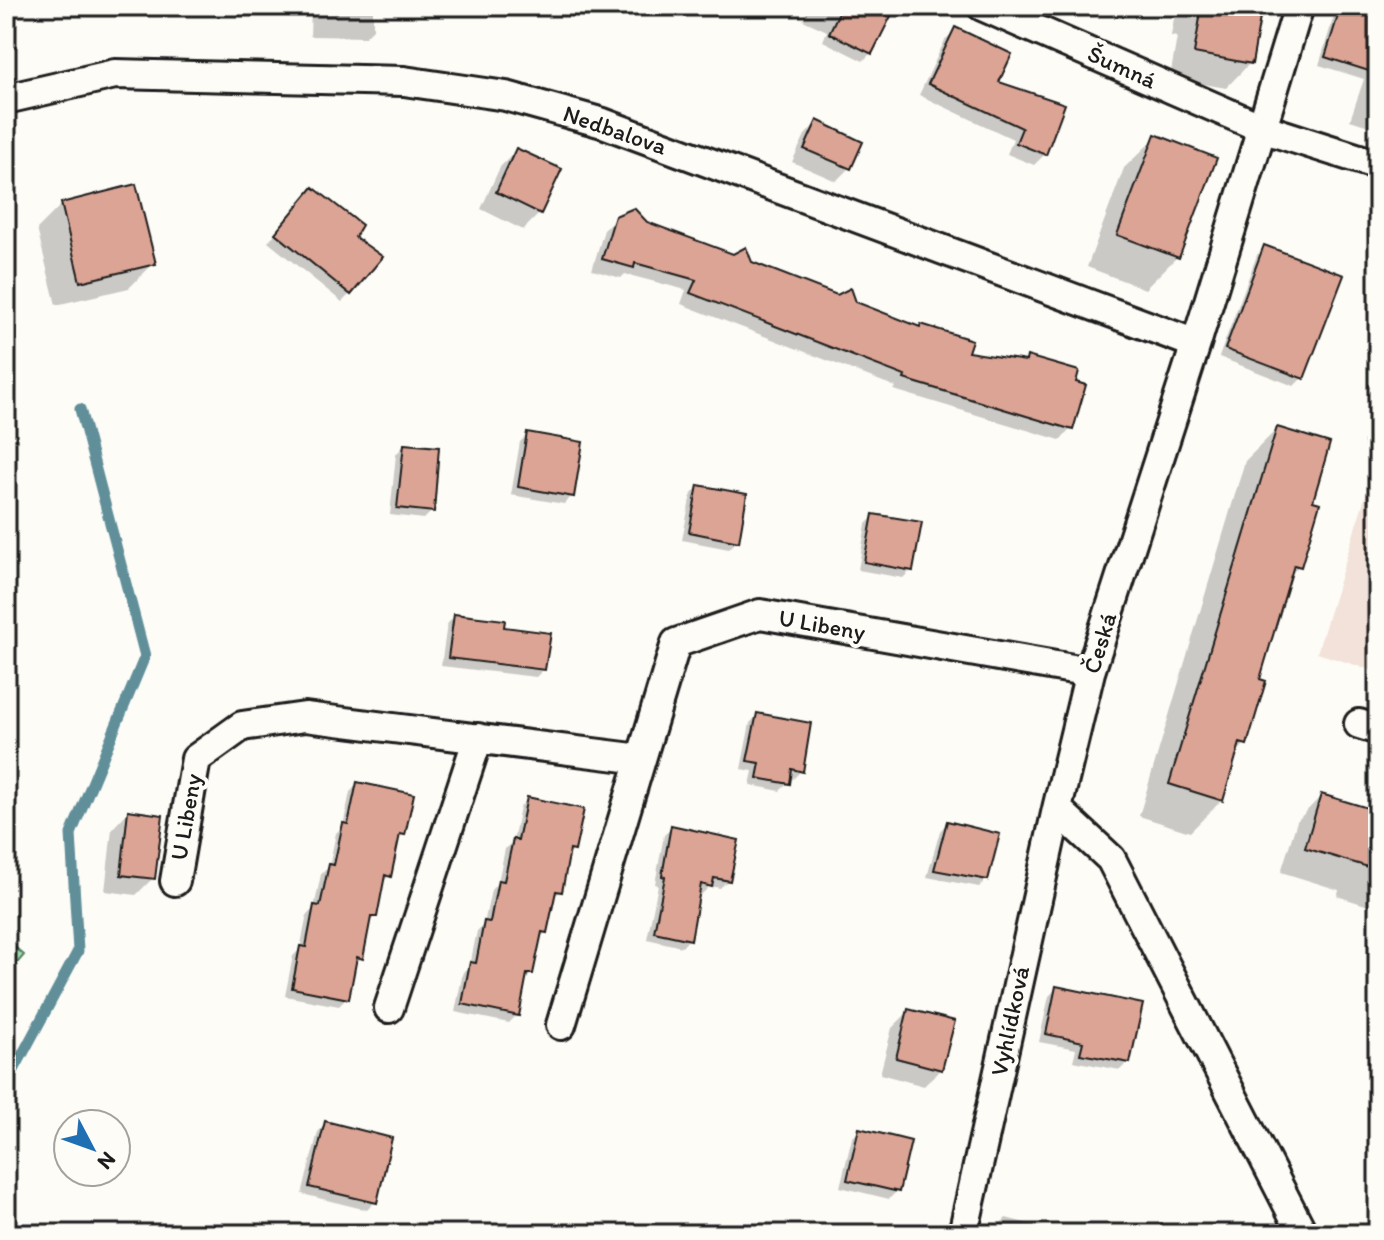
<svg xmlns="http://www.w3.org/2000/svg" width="1384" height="1240" font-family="Itim,sans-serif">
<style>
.built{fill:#f3e2d9}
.green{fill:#9de2ae;stroke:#5c7f65;stroke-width:2}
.shadow{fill:#0003}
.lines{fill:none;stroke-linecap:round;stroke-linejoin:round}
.stream{stroke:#608f99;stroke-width:11}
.building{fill:#dca494;stroke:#1c1c1c;stroke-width:2}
.street-casing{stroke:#1c1c1c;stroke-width:34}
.street{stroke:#fdfcf7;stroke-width:28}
.labels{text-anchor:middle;stroke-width:8;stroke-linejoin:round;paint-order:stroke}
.street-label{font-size:24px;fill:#1c1c1c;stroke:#fdfcf7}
</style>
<rect width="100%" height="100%" fill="#fdfcf7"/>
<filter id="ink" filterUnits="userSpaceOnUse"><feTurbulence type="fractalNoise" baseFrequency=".0125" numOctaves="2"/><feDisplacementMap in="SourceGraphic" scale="16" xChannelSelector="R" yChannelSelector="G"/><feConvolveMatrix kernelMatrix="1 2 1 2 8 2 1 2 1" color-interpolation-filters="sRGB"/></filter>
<g filter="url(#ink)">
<path class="built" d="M 1378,403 L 1378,672 L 1317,653 L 1373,471 L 1363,442 Z"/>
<path class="green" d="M 6,939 L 24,955 L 6,976 Z"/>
<path class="shadow" d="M 311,6 L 373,6 L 373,29 L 365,37 L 310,36 Z
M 810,6 L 893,6 L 871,53 L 863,61 L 823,41 L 827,31 L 803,20 Z
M 1176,6 L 1260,6 L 1250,63 L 1226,88 L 1170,78 L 1177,37 L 1171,36 Z
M 1337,6 L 1378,6 L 1378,129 L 1350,120 L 1364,79 L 1319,65 Z
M 955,30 L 997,83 L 1045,154 L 1034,165 L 1007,154 L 1013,139 L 919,95 L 945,40 Z
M 817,122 L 860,143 L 849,168 L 836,181 L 792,162 L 805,135 Z
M 1156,137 L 1215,159 L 1177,257 L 1145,289 L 1087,267 L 1124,168 Z
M 517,150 L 540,213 L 523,230 L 481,209 L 500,167 Z
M 306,198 L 353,238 L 350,294 L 342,302 L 268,242 Z
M 62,204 L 154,263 L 129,288 L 56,305 L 37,229 Z
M 616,218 L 645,224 L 750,263 L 854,304 L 966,354 L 1023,363 L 1028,358 L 1071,429 L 1060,440 L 894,390 L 896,387 L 681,304 L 686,290 L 625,274 L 621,278 L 592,270 L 604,230 Z
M 1264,247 L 1302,378 L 1294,386 L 1219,357 L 1257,255 Z
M 1277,429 L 1311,502 L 1299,566 L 1289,576 L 1257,681 L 1245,744 L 1235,754 L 1222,800 L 1190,832 L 1139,816 L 1245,461 Z
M 528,434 L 572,496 L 564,504 L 511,495 L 520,442 Z
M 404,446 L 432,511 L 424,519 L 390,515 L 396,454 Z
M 698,487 L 737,541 L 729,549 L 682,540 L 691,495 Z
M 874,516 L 911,570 L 903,578 L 858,570 L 866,524 Z
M 455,616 L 544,669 L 536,677 L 441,666 L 447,624 Z
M 758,715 L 801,771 L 793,779 L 789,778 L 788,783 L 780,791 L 750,785 L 753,771 L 741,769 L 750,723 Z
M 358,784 L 403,834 L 396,841 L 389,876 L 382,883 L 375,916 L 368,924 L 361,958 L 354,965 L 347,998 L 339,1006 L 285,996 L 293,956 L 300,949 L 307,915 L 314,908 L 321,874 L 329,867 L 336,833 L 343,826 L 350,792 Z
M 1321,796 L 1378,813 L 1378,909 L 1337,896 L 1339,890 L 1281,872 L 1297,821 Z
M 528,799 L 574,850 L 566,857 L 560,891 L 552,899 L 546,932 L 538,940 L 531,974 L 524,981 L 517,1015 L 509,1023 L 455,1012 L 463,972 L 470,965 L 477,931 L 484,924 L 491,890 L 498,882 L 505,849 L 513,841 L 520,807 Z
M 128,812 L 153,878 L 136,895 L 105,891 L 112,829 Z
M 947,823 L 987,879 L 979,887 L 927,877 L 940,831 Z
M 672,828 L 728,880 L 720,888 L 710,886 L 702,894 L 697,893 L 689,939 L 682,947 L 647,939 L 658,885 L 655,884 L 664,835 Z
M 1056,989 L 1128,1062 L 1120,1070 L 1073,1061 L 1076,1049 L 1039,1042 L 1049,996 Z
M 909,1011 L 941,1069 L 924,1086 L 880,1074 L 892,1028 Z
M 326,1124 L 375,1202 L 367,1210 L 302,1194 L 318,1132 Z
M 860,1130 L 897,1191 L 889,1199 L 840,1187 L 852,1138 Z
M 1006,1218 L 1067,1234 L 990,1234 Z"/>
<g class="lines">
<path class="stream" d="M 6,1085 L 78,951 L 71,834 L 145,656 L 80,409"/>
</g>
<path class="building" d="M 842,6 L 896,6 L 872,54 L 829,33 Z
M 1202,6 L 1262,6 L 1252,64 L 1194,53 Z
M 1341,6 L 1378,6 L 1378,74 L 1325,57 Z
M 955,27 L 1012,54 L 999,82 L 1065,104 L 1046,155 L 1016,143 L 1022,128 L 928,84 Z
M 817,120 L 863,142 L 851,169 L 804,149 Z
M 1155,134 L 1217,158 L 1179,258 L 1117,235 Z
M 516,148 L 562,169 L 541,214 L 496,192 Z
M 136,184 L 156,264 L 80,282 L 61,203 Z
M 313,187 L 362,225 L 355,237 L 383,257 L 351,295 L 275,233 Z
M 634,208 L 647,222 L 733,254 L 746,247 L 752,262 L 837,295 L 851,288 L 856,302 L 920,327 L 921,324 L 972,340 L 968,352 L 1026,361 L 1027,356 L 1079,371 L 1076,382 L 1086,385 L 1073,430 L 904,379 L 905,376 L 690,293 L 696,280 L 635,263 L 634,268 L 602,259 L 615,216 Z
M 1264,245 L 1344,275 L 1304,379 L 1225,349 Z
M 1277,427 L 1330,443 L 1313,501 L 1320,503 L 1301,567 L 1294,565 L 1260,679 L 1266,681 L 1247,745 L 1240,743 L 1223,801 L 1169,784 Z
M 527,432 L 583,442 L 574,497 L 518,487 Z
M 404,444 L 439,447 L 434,512 L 397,508 Z
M 698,485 L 747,494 L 739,542 L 689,532 Z
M 873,514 L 922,522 L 913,571 L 864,562 Z
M 454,614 L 505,620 L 504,627 L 551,633 L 545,670 L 448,658 Z
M 757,713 L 811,723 L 803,772 L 792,769 L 790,784 L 757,778 L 760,763 L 747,761 Z
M 357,782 L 414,794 L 405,835 L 400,834 L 391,877 L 385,875 L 377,917 L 371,917 L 363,959 L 357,957 L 349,999 L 292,988 L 300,946 L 306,947 L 314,905 L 320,906 L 329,864 L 334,865 L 343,823 L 348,824 Z
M 1321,794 L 1378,811 L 1378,870 L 1305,848 Z
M 527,797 L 584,809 L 575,851 L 570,850 L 562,892 L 556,891 L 547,933 L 542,932 L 533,974 L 527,974 L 519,1016 L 462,1004 L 470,962 L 476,963 L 484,921 L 490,922 L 498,880 L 504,881 L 513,839 L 518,840 Z
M 128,810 L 163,815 L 155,879 L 121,875 Z
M 947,821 L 1000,834 L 988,880 L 934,870 Z
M 671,825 L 739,840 L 730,881 L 714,878 L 712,887 L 701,884 L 691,940 L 654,932 L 665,877 L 662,876 Z
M 1056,986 L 1143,1004 L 1130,1063 L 1080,1054 L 1083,1042 L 1046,1034 Z
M 908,1009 L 955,1021 L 942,1070 L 896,1058 Z
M 325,1121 L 392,1138 L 377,1203 L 309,1187 Z
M 859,1128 L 911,1141 L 899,1192 L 847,1180 Z"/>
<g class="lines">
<defs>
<path id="street" d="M 982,6 L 1262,128 L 1378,165
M 6,99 L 115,74 L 404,81 L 506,96 L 603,123 L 1196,344
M 1359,724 L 1378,730
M 1057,809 L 1111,859 L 1303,1234
M 175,881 L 196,759 L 242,726 L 305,717 L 641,759
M 389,1008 L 478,738
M 561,1025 L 676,643 L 760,614 L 1090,672
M 963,1234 L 1057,809 L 1090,672 L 1196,344 L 1299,6"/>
</defs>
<use href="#street" class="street-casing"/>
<use href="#street" class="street"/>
</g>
</g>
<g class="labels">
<g class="street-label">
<text transform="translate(1122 67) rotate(24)" y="8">Šumná</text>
<text transform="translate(615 130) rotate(19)" y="8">Nedbalova</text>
<text transform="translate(822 625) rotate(10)" y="8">U Libeny</text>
<text transform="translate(1100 643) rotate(-73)" y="8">Česká</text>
<text transform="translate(186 817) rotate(-80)" y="8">U Libeny</text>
<text transform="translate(1010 1021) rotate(-78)" y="8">Vyhlídková</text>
</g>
</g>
<rect width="1384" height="1240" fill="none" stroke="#fdfcf7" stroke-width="32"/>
<rect x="16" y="16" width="1352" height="1208" fill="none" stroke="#1c1c1c" stroke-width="3" filter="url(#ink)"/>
<g transform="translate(92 1148) rotate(131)"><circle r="38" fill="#fdfcf7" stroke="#a3a29f" stroke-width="2"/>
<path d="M0-6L14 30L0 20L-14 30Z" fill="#1f6fb2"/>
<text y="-12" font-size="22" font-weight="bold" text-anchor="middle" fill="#1c1c1c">N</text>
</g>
</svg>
